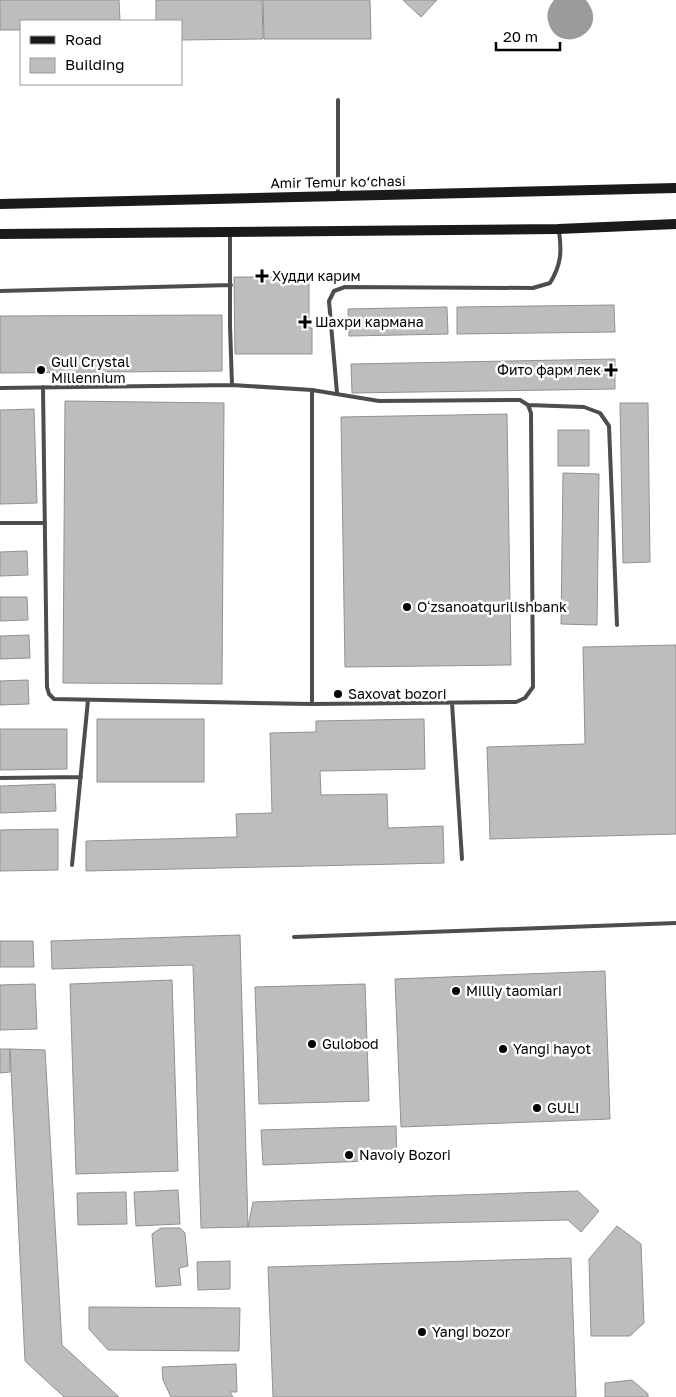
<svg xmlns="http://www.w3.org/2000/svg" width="676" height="1397" font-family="'Golos Text',sans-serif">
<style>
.water{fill:#9b9b9b}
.building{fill:#bdbdbd;stroke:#919191}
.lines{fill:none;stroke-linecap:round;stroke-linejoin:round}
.lane{stroke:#4d4d4d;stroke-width:4}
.secondary{stroke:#1a1a1a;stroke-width:10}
.poi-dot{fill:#000;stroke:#fff;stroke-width:2}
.labels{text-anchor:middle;stroke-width:5;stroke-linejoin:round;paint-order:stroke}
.street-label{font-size:14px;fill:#000;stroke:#fff}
.poi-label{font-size:14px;fill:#000;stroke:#fff;text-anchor:start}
</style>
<rect width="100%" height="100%" fill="#fff"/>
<path class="water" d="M 554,0 L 586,0 C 613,33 556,58 548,21 C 546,13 549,6 554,0 Z"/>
<path class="building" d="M 0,0 L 119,0 L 120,21 L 21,21 L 21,30 L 0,30 Z
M 156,0 L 262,0 L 263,39 L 181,40 L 181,21 L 156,21 Z
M 263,0 L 370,0 L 371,39 L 264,39 Z
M 403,0 L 437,0 L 421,17 Z
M 234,277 L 309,277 L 309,328 L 312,328 L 312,354 L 235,354 Z
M 614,305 L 615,332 L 457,334 L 457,307 Z
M 447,307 L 448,334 L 349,336 L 348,309 Z
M 222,315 L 222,371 L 0,373 L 0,316 Z
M 615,359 L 615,389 L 352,393 L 351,364 Z
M 65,401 L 224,403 L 222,684 L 63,683 Z
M 620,403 L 648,403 L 650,562 L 623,563 Z
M 34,409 L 37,503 L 0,504 L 0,410 Z
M 507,414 L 511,665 L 345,667 L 341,417 Z
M 558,430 L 589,430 L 589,466 L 558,466 Z
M 563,473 L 599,474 L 597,625 L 561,624 Z
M 27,551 L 28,575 L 0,576 L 0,552 Z
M 0,597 L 27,597 L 28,620 L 0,621 Z
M 29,635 L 30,658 L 0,659 L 0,636 Z
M 676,645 L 676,834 L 490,839 L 487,747 L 585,744 L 583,647 Z
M 28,680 L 29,704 L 0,705 L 0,681 Z
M 97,719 L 204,719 L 204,782 L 97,782 Z
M 424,719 L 425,769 L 320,771 L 321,795 L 387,794 L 388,828 L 443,826 L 444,863 L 86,871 L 86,841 L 237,837 L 236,814 L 272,813 L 270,733 L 316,732 L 316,721 Z
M 0,729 L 67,729 L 67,769 L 0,770 Z
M 55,784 L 56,811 L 0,813 L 0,786 Z
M 58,829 L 58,870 L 0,871 L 0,830 Z
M 240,935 L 248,1227 L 201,1228 L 193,965 L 52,969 L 51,941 Z
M 0,941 L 33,941 L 34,967 L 0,967 Z
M 605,971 L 610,1119 L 401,1127 L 395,979 Z
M 172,980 L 178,1171 L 76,1174 L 70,984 Z
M 35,984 L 37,1029 L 0,1030 L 0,985 Z
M 365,984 L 369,1101 L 259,1104 L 255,987 Z
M 0,1049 L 10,1049 L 10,1072 L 0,1073 Z
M 10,1049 L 45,1050 L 62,1345 L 119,1397 L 64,1397 L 25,1361 Z
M 396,1126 L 397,1160 L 263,1165 L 261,1130 Z
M 178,1190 L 180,1224 L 136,1226 L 134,1192 Z
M 578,1191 L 599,1211 L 581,1232 L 568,1220 L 248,1227 L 253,1202 Z
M 126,1192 L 127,1224 L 78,1225 L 77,1193 Z
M 617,1226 L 641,1244 L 644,1323 L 630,1336 L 591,1336 L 589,1259 Z
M 161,1228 L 180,1228 L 185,1233 L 188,1266 L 179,1268 L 181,1285 L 156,1287 L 152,1234 Z
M 571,1258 L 576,1397 L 273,1397 L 268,1267 Z
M 230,1261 L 230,1289 L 198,1290 L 197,1262 Z
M 89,1307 L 240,1308 L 239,1351 L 108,1350 L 89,1329 Z
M 236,1364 L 237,1392 L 230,1392 L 233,1397 L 171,1397 L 163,1380 L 162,1367 Z
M 632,1380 L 648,1394 L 648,1397 L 605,1397 L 605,1383 Z"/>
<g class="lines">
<path class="lane" d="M 338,196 L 338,100
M 230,234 L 230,326 L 232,385
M 0,291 L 231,285
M 0,388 L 232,385 L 312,390 L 379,401 L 520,400 L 528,405 L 531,413 L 533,687 L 525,698 L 516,702 L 312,704 L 54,699 L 49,694 L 47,687 L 43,387
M 312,390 L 312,704
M 337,393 L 329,301 L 334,291 L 345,287 L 533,288 L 550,283 C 561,265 562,252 559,231
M 528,405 L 584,407 L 600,413 L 609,426 L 617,625
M 0,523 L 45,523
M 452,703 L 462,859
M 0,778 L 81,777
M 72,865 L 88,700
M 294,937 L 676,923"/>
<path class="secondary" d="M 0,204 L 676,188
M 0,234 L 558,229 L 676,224"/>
</g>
<g class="poi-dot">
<path d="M259.5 268.5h5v5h5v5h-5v5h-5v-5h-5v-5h5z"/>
<path d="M302.5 314.5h5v5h5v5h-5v5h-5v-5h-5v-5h5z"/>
<circle cx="41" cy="370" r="5"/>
<path d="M608.5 362.5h5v5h5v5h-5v5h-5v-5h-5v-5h5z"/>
<circle cx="407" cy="607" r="5"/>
<circle cx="338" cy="694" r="5"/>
<circle cx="456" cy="991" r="5"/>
<circle cx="312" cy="1044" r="5"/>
<circle cx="503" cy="1049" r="5"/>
<circle cx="537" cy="1108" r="5"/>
<circle cx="349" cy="1155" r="5"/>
<circle cx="422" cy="1332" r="5"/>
</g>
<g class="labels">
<g class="street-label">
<text transform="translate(338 182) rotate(-1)" y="5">Amir Temur ko‘chasi</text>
</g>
<g class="poi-label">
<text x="272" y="281">Худди карим</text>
<text x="315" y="327">Шахри кармана</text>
<text x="51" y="367">Guli Crystal<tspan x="51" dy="16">Millennium</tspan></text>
<text x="601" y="375" text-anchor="end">Фито фарм лек</text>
<text x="417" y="612">Oʻzsanoatqurilishbank</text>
<text x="348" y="699">Saxovat bozori</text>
<text x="466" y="996">Milliy taomlari</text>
<text x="322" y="1049">Gulobod</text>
<text x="513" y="1054">Yangi hayot</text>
<text x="547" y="1113">GULI</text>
<text x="359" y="1160">Navoiy Bozori</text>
<text x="432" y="1337">Yangi bozor</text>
</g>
</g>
<rect x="20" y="20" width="162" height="65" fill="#ffffff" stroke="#999999"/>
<rect x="30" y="36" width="25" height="8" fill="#1a1a1a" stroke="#999999"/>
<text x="65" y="45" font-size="15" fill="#000000">Road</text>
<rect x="30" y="58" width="25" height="15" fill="#bdbdbd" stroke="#999999"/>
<text x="65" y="70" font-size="15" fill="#000000">Building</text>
<path d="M496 42v8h64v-8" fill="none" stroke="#000000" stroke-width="2.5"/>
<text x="503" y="42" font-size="15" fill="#000000" stroke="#ffffff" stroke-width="4" paint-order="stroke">20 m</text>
</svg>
